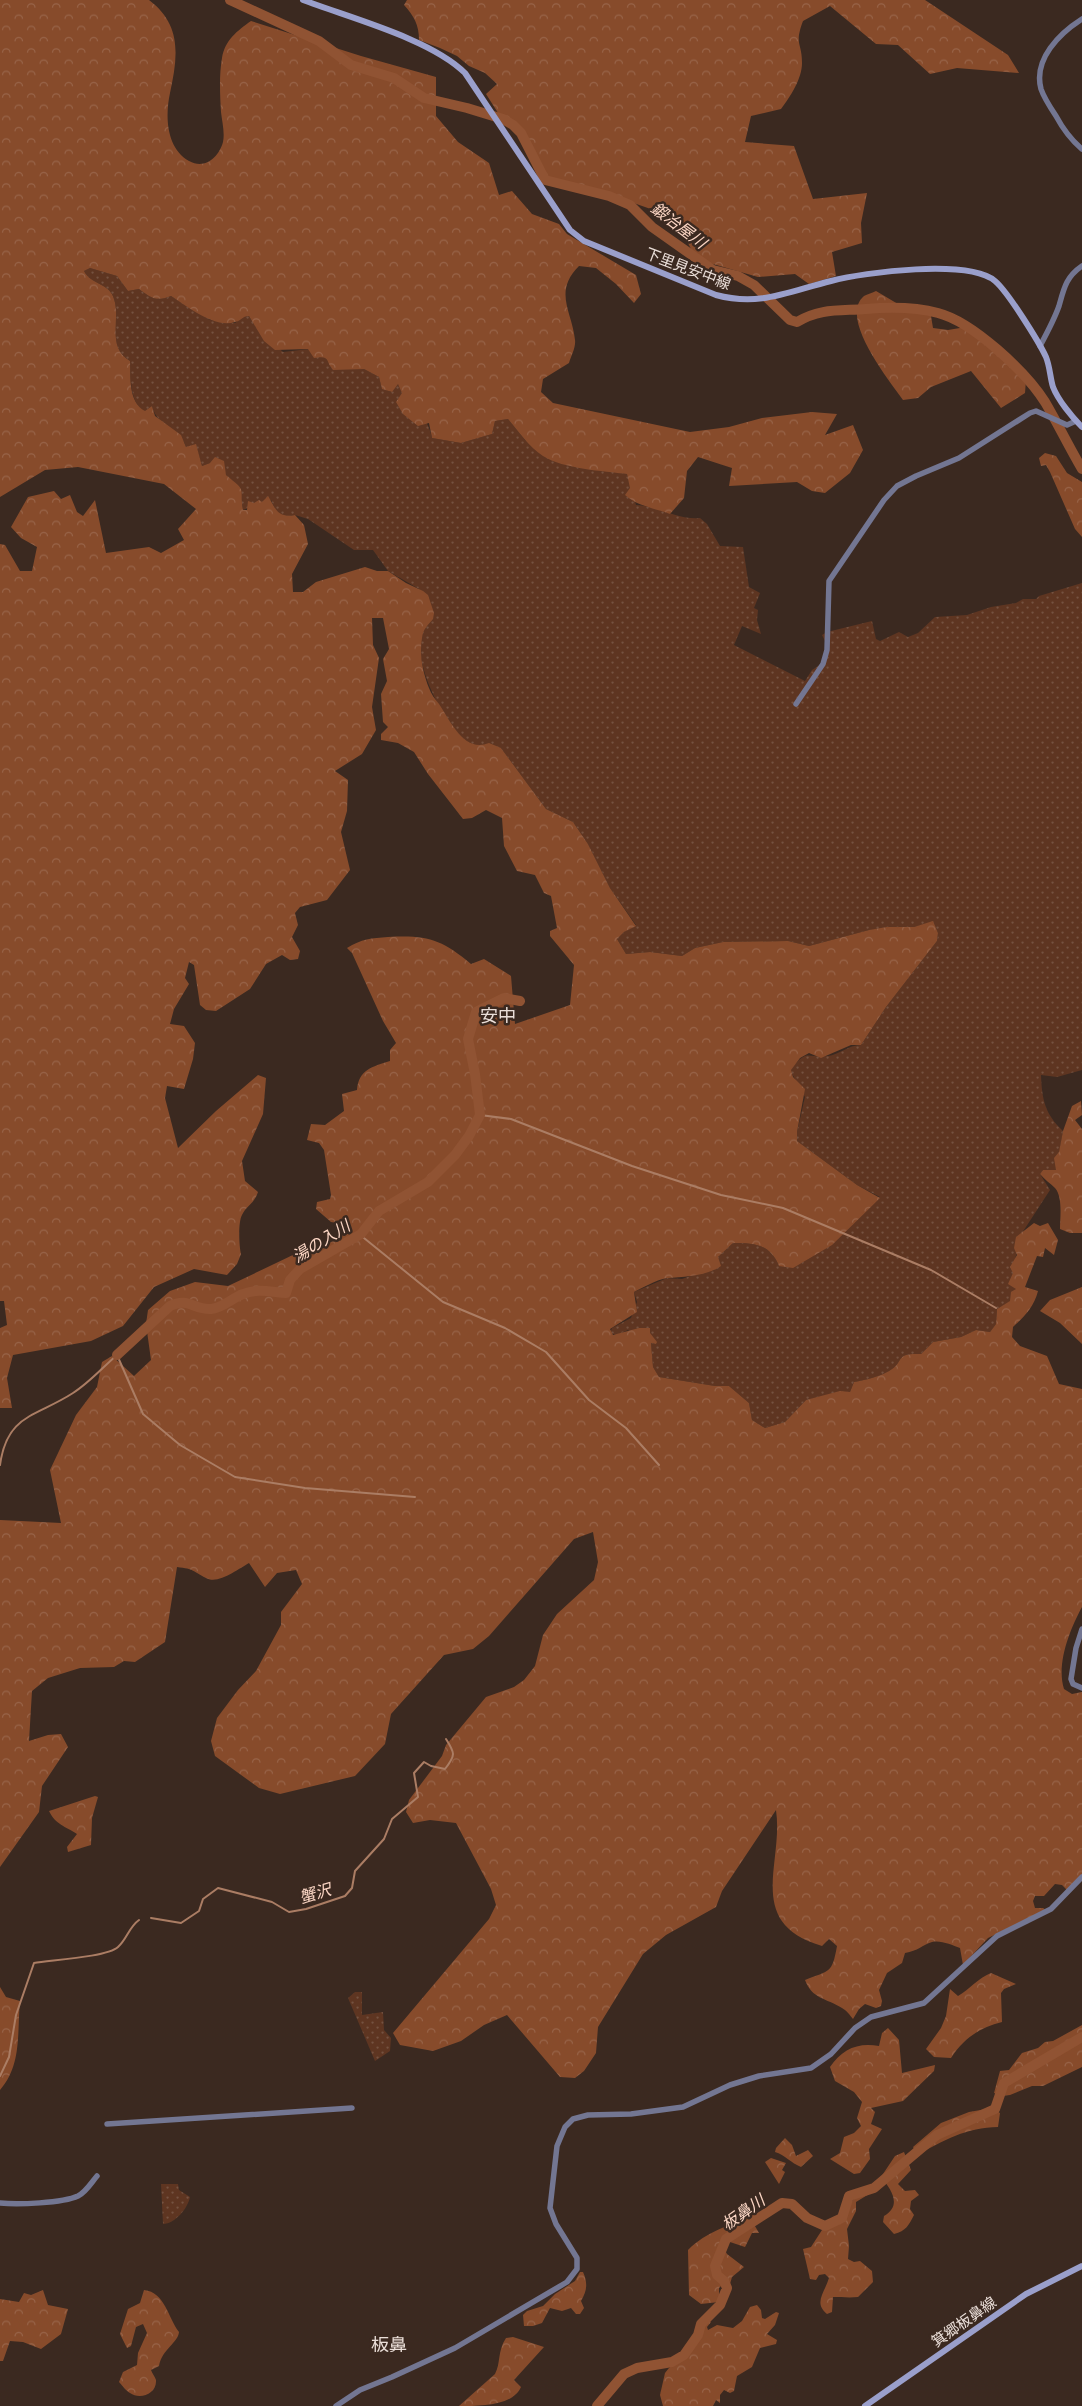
<svg xmlns="http://www.w3.org/2000/svg" width="1082" height="2406" font-family="'Sofia Sans Condensed','Noto Sans JP',sans-serif">
<style>
.grass{fill:url(#grass-dots)}
.forest{fill:url(#forest-crowns)}
.lines{fill:none;stroke-linecap:round;stroke-linejoin:round}
.stream{stroke:#ab7d64;stroke-width:2}
.river{stroke:#905333;stroke-width:10}
.tertiary{stroke:#737692;stroke-width:5.5}
.secondary{stroke:#9a9fcb;stroke-width:6}
.labels{text-anchor:middle;stroke-width:5;stroke-linejoin:round;paint-order:stroke}
.street-label{font-size:15px;fill:#eaded8;stroke:#3b2920}
.water-label{font-size:16px;font-style:italic;fill:#fdd7c5;stroke:#3b2920}
.quarter-label{font-size:18px;fill:#eaded8;stroke:#3b2920}
</style>
<defs>
<pattern id="grass-dots" width="8" height="8" patternUnits="userSpaceOnUse" patternTransform="scale(1.25)"><rect width="8" height="8" fill="#5e3521"/><path d="M2 2h.1M6 6h.1" fill="none" stroke="#755240" stroke-width="1.8" stroke-linecap="round"/></pattern>
<pattern id="forest-crowns" width="20" height="18" patternUnits="userSpaceOnUse" patternTransform="scale(1.25)"><rect width="20" height="18" fill="#874b2b"/><path d="M2 6a3 3 0 1 1 6 0M12 15a3 3 0 1 1 6 0" fill="none" stroke="#986449"/></pattern>
</defs>
<rect width="100%" height="100%" fill="#3b2920"/>
<path class="grass" d="M 90,268 L 117,276 L 128,291 L 139,289 C 151,298 156,302 171,296 L 210,320 L 235,323 L 243,316 L 249,316 L 256,327 L 283,352 L 309,349 L 328,359 L 331,368 L 364,369 L 379,377 L 382,388 L 391,392 L 398,383 C 408,406 427,412 432,438 L 461,443 L 492,434 L 495,421 L 508,419 L 525,440 L 573,466 L 627,474 L 636,505 C 658,506 677,520 700,518 L 707,524 L 720,546 L 743,547 L 749,587 L 760,593 L 754,608 L 758,610 L 757,620 L 761,634 L 742,626 L 734,645 L 805,681 L 812,670 L 821,664 L 827,645 L 822,635 L 827,632 L 872,621 L 876,639 L 880,641 L 899,632 L 908,637 L 918,633 L 935,617 L 967,615 L 991,607 L 1016,603 L 1023,599 L 1036,599 L 1039,596 L 1082,583 L 1082,1070 L 1057,1077 L 1041,1075 C 1042,1100 1045,1114 1063,1131 L 1056,1171 L 1043,1170 L 1040,1174 L 1050,1190 L 1022,1233 L 1014,1263 L 1016,1289 L 1011,1301 L 997,1309 L 996,1324 L 990,1332 L 976,1330 L 961,1337 L 933,1342 L 921,1354 C 893,1353 906,1361 889,1371 C 879,1377 865,1380 854,1382 L 850,1392 L 806,1400 L 785,1422 L 765,1428 L 752,1420 L 749,1403 L 729,1386 L 715,1386 L 659,1377 L 653,1367 L 651,1343 L 656,1344 L 628,1330 L 617,1335 L 610,1333 L 612,1328 L 631,1318 L 637,1302 L 634,1292 L 667,1278 L 682,1279 L 696,1274 L 715,1270 L 718,1257 L 733,1243 C 754,1243 770,1244 779,1266 L 880,1197 L 857,1185 L 797,1141 L 797,1132 L 805,1097 L 790,1070 C 808,1048 805,1058 828,1056 C 839,1055 848,1045 861,1045 L 886,1007 L 937,941 L 938,933 L 933,922 L 914,927 L 869,930 L 809,946 L 788,941 L 723,942 L 695,948 L 682,956 L 650,952 L 626,954 L 617,939 L 624,932 L 636,925 L 610,888 L 588,844 L 573,822 L 546,809 L 501,748 C 491,747 479,748 470,743 C 445,730 399,642 431,621 L 419,589 L 388,571 L 373,550 L 354,550 L 308,519 L 295,515 L 282,516 L 276,511 L 271,500 L 243,510 C 240,489 242,489 226,475 L 224,470 L 210,463 L 202,466 L 197,449 L 186,447 C 180,426 158,429 152,406 L 145,412 C 129,402 131,378 130,361 C 106,347 121,320 114,299 C 110,283 91,285 84,271 Z
M 355,1992 L 362,1992 L 362,2015 L 383,2012 L 384,2030 L 391,2038 L 390,2051 L 375,2061 L 348,1998 Z
M 161,2184 L 178,2184 L 179,2190 L 190,2197 C 188,2208 175,2224 163,2224 Z"/>
<path class="forest" d="M 0,0 L 149,0 C 182,25 178,56 170,93 C 165,116 166,148 189,161 C 205,170 219,157 223,142 C 225,133 222,121 221,112 C 220,95 219,75 222,58 C 225,40 237,31 251,21 L 361,56 L 436,77 L 436,116 L 458,142 L 489,163 L 499,195 L 512,191 L 532,214 L 559,224 L 567,234 L 636,275 L 641,294 L 634,303 L 616,284 L 596,268 L 579,266 C 553,292 572,311 575,340 C 576,347 571,356 569,363 L 543,379 L 541,392 L 553,403 L 690,432 L 729,427 L 762,418 L 812,412 L 837,414 L 825,435 L 853,425 L 863,450 L 850,473 L 825,493 L 812,491 L 797,482 L 729,486 L 732,468 L 698,457 L 687,471 L 684,498 L 670,514 C 654,508 637,506 625,495 L 630,488 L 627,474 C 603,471 564,469 543,456 C 529,447 519,432 508,419 L 495,421 L 492,434 L 461,443 L 432,438 L 429,423 L 418,426 L 403,414 L 396,402 L 402,393 L 398,384 L 392,392 L 382,389 L 379,377 L 364,369 L 333,370 C 325,361 331,355 314,358 L 308,349 L 275,350 L 264,341 L 249,316 C 242,316 241,321 235,322 C 215,329 187,306 171,296 C 156,302 151,298 139,289 L 128,291 L 117,276 L 90,268 L 84,271 C 91,285 110,283 114,299 C 121,320 106,347 130,361 C 131,378 128,402 145,411 L 152,406 L 155,416 L 181,435 L 186,447 L 196,444 L 202,466 L 210,463 L 215,457 L 224,461 L 226,475 C 248,493 239,485 243,510 L 247,510 L 248,501 L 254,503 L 259,500 L 262,502 L 268,496 C 276,509 277,518 295,515 L 304,525 L 308,544 L 292,574 L 293,592 L 303,592 L 316,582 L 365,567 L 377,571 L 388,571 L 406,583 L 423,591 L 428,595 L 434,613 L 433,619 C 428,625 423,629 422,638 C 419,654 423,673 429,688 C 431,694 435,699 439,704 C 451,722 464,753 489,743 L 501,748 L 546,809 L 573,822 L 588,844 L 610,888 L 636,926 L 624,932 L 617,939 L 626,954 L 650,952 L 682,956 L 695,948 L 723,942 L 788,941 L 809,946 L 869,930 L 887,927 L 914,927 L 933,921 L 938,933 L 937,941 L 886,1007 L 861,1045 L 851,1045 L 821,1058 L 809,1053 L 800,1058 L 791,1070 L 793,1077 L 805,1089 L 797,1132 L 797,1141 L 857,1185 L 880,1198 L 832,1245 L 793,1268 L 779,1266 C 770,1244 754,1243 733,1243 L 718,1257 L 721,1266 C 707,1276 684,1277 667,1278 C 656,1280 644,1287 634,1292 L 637,1312 L 610,1329 L 613,1335 L 639,1328 L 650,1328 L 650,1333 L 657,1342 L 656,1344 L 651,1343 L 653,1367 L 659,1377 L 715,1386 L 729,1386 L 749,1403 L 752,1420 L 765,1428 L 785,1422 L 806,1400 L 840,1391 L 850,1392 L 854,1382 C 865,1380 879,1377 889,1371 C 906,1361 893,1353 921,1354 L 933,1342 L 961,1337 L 976,1330 L 990,1332 L 996,1324 L 997,1309 L 1010,1301 L 1011,1292 L 1016,1289 L 1008,1284 L 1013,1273 L 1010,1267 L 1017,1255 L 1014,1248 L 1016,1237 L 1034,1223 L 1040,1226 L 1048,1223 L 1058,1240 L 1054,1255 L 1045,1248 L 1043,1257 L 1037,1256 L 1025,1287 L 1038,1291 C 1034,1307 1024,1317 1013,1327 L 1012,1337 L 1020,1346 L 1047,1356 L 1059,1384 L 1082,1389 L 1082,1607 C 1070,1629 1056,1664 1064,1689 L 1072,1694 L 1082,1692 L 1082,1874 L 1067,1890 L 1062,1885 L 1055,1884 L 1044,1896 L 1035,1896 L 1033,1901 L 1035,1908 L 1043,1908 L 1046,1910 L 988,1938 L 963,1965 L 960,1948 C 952,1945 941,1940 932,1942 C 922,1945 918,1951 905,1953 L 902,1963 L 887,1973 L 879,1990 L 882,2001 L 881,2006 L 876,2008 L 865,2004 L 859,2009 L 853,2019 C 850,2015 846,2010 842,2008 C 826,1998 812,1999 805,1980 C 830,1970 832,1974 837,1946 L 829,1939 L 822,1946 C 744,1923 784,1864 776,1810 L 722,1891 L 716,1907 L 666,1935 L 643,1954 L 598,2027 L 596,2053 L 584,2071 L 575,2078 L 560,2077 L 507,2015 L 484,2025 L 461,2041 L 433,2051 L 400,2045 L 393,2033 L 489,1919 L 496,1905 L 491,1889 L 456,1823 L 430,1820 L 413,1823 L 406,1812 L 409,1800 L 442,1756 L 446,1745 L 486,1697 L 514,1687 L 524,1680 L 535,1666 L 543,1635 L 557,1614 L 594,1580 L 598,1562 L 593,1532 L 574,1539 L 489,1636 L 473,1649 L 444,1655 L 391,1714 L 385,1744 L 355,1776 L 280,1794 L 259,1788 L 215,1756 L 211,1741 L 217,1718 L 238,1690 L 256,1671 L 281,1625 L 281,1612 L 302,1584 L 296,1570 L 277,1573 L 265,1587 L 249,1563 C 238,1569 218,1585 206,1578 C 192,1571 195,1569 177,1567 L 165,1642 L 135,1662 L 124,1661 L 114,1667 L 80,1668 L 48,1678 L 32,1691 L 29,1741 L 48,1735 L 61,1734 L 68,1747 L 42,1786 L 39,1812 L 0,1867 L 0,1520 L 61,1523 L 50,1470 L 76,1415 L 97,1387 L 102,1362 L 112,1356 L 134,1376 L 151,1360 L 146,1324 L 148,1310 L 170,1291 L 195,1282 L 228,1286 L 295,1254 L 340,1239 L 343,1224 L 331,1222 L 316,1209 L 317,1202 L 330,1199 L 331,1195 L 324,1150 L 319,1143 L 307,1140 L 311,1124 L 325,1125 L 344,1111 L 342,1094 L 357,1090 C 359,1069 372,1067 390,1061 L 390,1050 L 396,1043 L 383,1021 L 352,953 L 347,948 C 361,939 372,938 388,937 C 427,935 441,939 471,964 L 484,959 L 511,976 L 515,1024 L 570,1005 L 574,965 L 550,936 L 550,931 L 557,928 L 551,896 L 544,893 L 535,875 L 517,871 L 504,846 L 502,818 L 486,810 L 472,818 L 463,819 L 428,774 L 414,752 L 398,743 L 381,740 L 381,734 L 388,727 L 383,722 L 381,694 L 387,681 L 383,659 L 389,649 L 383,618 L 372,618 L 373,645 L 379,658 L 372,707 L 376,730 L 362,754 L 335,771 L 348,780 L 347,811 L 341,832 L 350,870 L 327,900 L 300,907 L 295,913 L 298,925 L 292,937 L 300,951 L 298,959 L 290,960 L 282,955 L 266,964 L 250,989 L 216,1011 L 206,1010 L 200,1005 L 194,965 L 189,962 L 185,978 L 189,984 L 174,1009 L 170,1024 L 184,1026 L 195,1043 L 193,1059 L 184,1089 L 167,1086 L 165,1098 L 178,1148 L 216,1111 L 258,1075 L 266,1078 L 263,1114 L 242,1161 L 245,1181 L 258,1192 C 254,1204 246,1206 242,1215 C 238,1222 239,1246 241,1254 L 237,1264 L 227,1275 L 194,1269 L 154,1287 L 123,1326 L 91,1341 L 13,1355 L 7,1378 L 12,1408 L 0,1408 L 0,1328 L 7,1325 L 4,1301 L 0,1301 L 0,544 L 5,545 L 20,571 L 32,571 L 37,547 L 21,538 L 11,527 L 28,497 L 54,491 L 61,499 L 70,495 L 77,512 L 83,516 L 95,500 L 106,553 L 149,547 L 161,553 L 184,540 L 178,529 L 196,509 L 164,484 L 78,467 L 45,470 L 0,497 Z
M 407,0 L 925,0 L 1008,55 L 1019,73 L 957,68 L 930,74 L 898,45 L 876,44 L 830,6 L 803,21 C 794,45 802,42 802,63 C 802,79 790,97 781,109 L 751,116 L 745,142 L 794,146 L 813,199 L 867,193 L 861,223 L 862,243 L 832,252 L 836,276 L 809,284 L 795,274 L 758,277 L 706,262 L 691,249 L 683,233 L 662,213 L 611,195 L 551,181 L 541,170 L 523,131 L 515,122 L 500,116 L 486,94 L 497,84 L 485,73 L 469,66 L 457,56 L 440,48 L 419,40 C 419,25 414,16 404,5 Z
M 876,291 L 903,307 L 925,309 L 931,316 L 933,328 L 948,330 L 972,326 L 1008,357 L 1026,380 L 1025,393 L 1001,408 L 971,371 L 931,387 L 918,398 L 903,400 C 890,381 838,318 864,296 C 867,294 873,293 876,291 Z
M 1045,453 L 1056,456 L 1067,473 L 1082,482 L 1082,537 L 1075,529 L 1050,472 L 1046,465 L 1041,466 L 1039,458 Z
M 1081,1101 L 1082,1115 L 1075,1120 L 1082,1129 L 1082,1233 L 1070,1233 L 1060,1229 C 1060,1218 1063,1197 1055,1188 C 1050,1183 1045,1180 1040,1174 L 1043,1170 L 1056,1170 L 1054,1158 L 1059,1152 L 1063,1131 L 1072,1106 Z
M 1082,1287 L 1082,1344 L 1060,1323 L 1040,1311 L 1050,1300 Z
M 95,1796 L 98,1797 L 92,1818 L 91,1845 L 68,1852 L 67,1847 L 77,1834 C 65,1826 56,1825 49,1811 Z
M 991,1973 L 1016,1984 L 1004,1989 L 1001,1993 L 1002,2022 C 979,2028 964,2038 951,2058 L 934,2057 L 926,2049 L 941,2028 L 946,2016 L 950,1989 L 958,1996 C 970,1989 978,1978 991,1973 Z
M 0,1987 L 6,1997 L 20,2001 C 17,2033 22,2065 0,2090 Z
M 1082,2025 L 1082,2067 L 1043,2086 L 1032,2086 L 1010,2095 L 1002,2096 L 994,2093 L 1000,2071 L 1009,2070 L 1022,2053 L 1038,2048 L 1045,2042 L 1053,2041 Z
M 888,2028 L 899,2040 L 902,2073 L 935,2065 L 934,2071 L 903,2101 L 871,2108 L 875,2112 L 871,2124 L 882,2129 L 869,2149 L 870,2159 L 860,2173 L 854,2174 L 830,2159 L 840,2153 L 844,2137 L 854,2133 L 861,2126 L 857,2118 L 862,2102 L 854,2092 L 835,2081 L 830,2067 C 842,2049 858,2042 879,2046 L 882,2033 Z
M 992,2108 L 1000,2113 L 998,2127 C 967,2127 943,2141 917,2155 L 913,2147 L 941,2123 L 969,2112 Z
M 785,2138 L 792,2145 L 796,2156 L 808,2150 L 813,2156 L 801,2167 C 791,2163 785,2155 775,2152 L 776,2148 Z
M 904,2152 L 911,2170 L 898,2184 L 905,2191 L 915,2190 L 919,2195 L 911,2201 L 910,2209 L 914,2215 C 909,2225 906,2231 894,2234 L 883,2222 L 884,2216 C 902,2206 892,2190 881,2177 L 895,2156 Z
M 771,2158 L 786,2163 L 782,2170 L 785,2172 L 779,2184 L 765,2162 Z
M 877,2184 L 879,2188 L 856,2202 L 856,2211 L 847,2229 L 849,2246 L 848,2259 L 854,2262 L 860,2261 L 872,2271 L 873,2282 L 858,2297 C 849,2298 842,2297 833,2297 L 832,2312 L 827,2314 C 813,2303 825,2292 829,2278 L 825,2274 L 819,2275 L 816,2280 L 810,2279 L 803,2249 L 811,2247 L 822,2230 L 844,2222 C 852,2199 853,2193 877,2184 Z
M 753,2215 L 757,2217 L 752,2221 L 759,2233 L 752,2233 L 745,2247 L 724,2240 L 722,2245 L 727,2254 L 744,2267 L 732,2277 L 730,2284 L 722,2285 L 719,2288 L 719,2302 L 701,2304 L 689,2295 L 688,2250 C 707,2231 729,2226 753,2215 Z
M 580,2272 L 583,2272 C 588,2283 587,2291 581,2301 L 584,2308 L 580,2314 L 576,2314 L 571,2308 L 562,2311 L 550,2308 L 542,2323 L 533,2326 L 524,2326 L 523,2315 L 527,2311 L 543,2306 L 555,2294 L 575,2281 Z
M 43,2290 L 48,2305 L 68,2309 L 61,2334 L 41,2349 L 23,2342 L 10,2341 L 3,2361 L 0,2361 L 0,2299 L 19,2302 L 24,2293 L 31,2295 Z
M 144,2290 C 165,2292 168,2318 179,2332 C 178,2343 162,2349 159,2366 L 151,2370 C 152,2373 155,2377 156,2380 C 157,2394 140,2400 130,2393 C 126,2391 122,2385 119,2382 L 123,2372 L 137,2365 L 138,2353 L 147,2333 L 143,2324 L 136,2327 L 131,2346 L 127,2348 L 120,2334 L 128,2309 L 140,2303 Z
M 757,2305 L 761,2310 L 762,2318 L 765,2319 L 776,2312 L 779,2313 L 775,2325 L 767,2334 L 777,2340 L 776,2344 L 760,2348 L 752,2367 L 737,2376 L 734,2391 L 730,2393 L 724,2390 L 720,2395 L 720,2403 L 716,2400 L 713,2406 L 663,2406 L 660,2395 L 665,2373 L 669,2368 L 685,2357 L 702,2336 L 704,2324 L 708,2320 L 711,2322 L 707,2327 L 708,2330 L 717,2325 L 733,2328 L 742,2321 L 750,2307 Z
M 513,2337 L 544,2347 L 514,2380 L 521,2387 C 513,2406 480,2406 459,2406 L 495,2374 C 501,2363 497,2352 506,2338 Z"/>
<g class="lines">
<path class="stream" d="M 480,1115 L 511,1119 L 632,1166 L 721,1195 L 783,1208 L 931,1270 L 996,1308
M 359,1234 L 443,1302 L 505,1328 L 546,1352 L 589,1400 L 626,1428 L 659,1465
M 0,1465 C 7,1414 36,1417 73,1393 C 89,1383 103,1367 117,1355 L 143,1414 L 180,1445 L 235,1477 L 305,1488 L 415,1497
M 151,1918 L 181,1923 L 199,1911 L 203,1899 L 218,1888 L 272,1902 L 289,1912 L 306,1909 L 345,1896 L 352,1888 L 355,1871 L 384,1839 L 392,1819 L 418,1797 L 414,1773 L 424,1762 L 431,1766 L 445,1769 C 456,1755 455,1753 446,1739
M 0,2076 L 9,2057 L 16,2015 L 34,1963 C 52,1960 107,1957 118,1947 C 127,1939 129,1927 139,1920"/>
<path class="river" d="M 230,0 L 319,41 L 351,65 L 394,78 L 424,98 L 467,108 L 503,119 L 513,125 L 521,133 L 545,180 L 609,196 L 630,205 L 652,227 L 713,270 L 738,276 L 754,285 L 790,320 L 797,322 C 820,308 840,311 866,309 C 890,307 915,307 938,313 C 973,322 1026,372 1045,402 C 1058,424 1069,447 1082,469
M 117,1355 L 170,1306 C 189,1297 193,1310 211,1309 C 223,1308 232,1298 243,1294 C 257,1288 271,1292 286,1293 L 290,1280 L 300,1269 L 361,1234 L 379,1211 L 428,1182 L 455,1155 L 469,1136 L 480,1115 L 475,1074 L 468,1039 L 476,1012 L 504,998 L 520,1001
M 597,2406 L 624,2374 L 637,2368 L 672,2362 L 684,2355 L 698,2335 L 701,2324 L 720,2305 L 727,2288 L 724,2281 L 717,2275 L 715,2266 L 726,2239 L 782,2203 L 792,2204 L 807,2218 L 825,2226 L 842,2218 L 849,2196 L 874,2188 L 937,2135 L 995,2109 L 1004,2083 L 1082,2037"/>
<path class="tertiary" d="M 1082,19 C 1060,33 1033,59 1041,89 C 1044,98 1050,107 1056,116 C 1063,129 1071,140 1082,149
M 1040,346 C 1047,333 1054,320 1059,306 C 1064,288 1066,277 1082,266
M 796,704 L 823,664 L 827,650 L 829,581 L 884,500 L 897,486 L 916,476 L 959,458 L 1030,413 L 1036,411 L 1067,425 L 1076,421
M 1082,1629 L 1076,1648 L 1071,1679 L 1073,1684 L 1082,1688
M 107,2124 L 352,2108
M 0,2203 C 17,2205 63,2203 78,2196 C 86,2192 91,2183 97,2176
M 336,2406 L 360,2390 L 392,2377 L 455,2348 L 567,2282 L 577,2269 L 577,2258 L 556,2224 L 550,2208 L 557,2146 L 565,2127 L 573,2119 L 588,2115 L 631,2114 L 683,2107 L 730,2085 L 759,2076 L 811,2068 L 831,2054 L 855,2028 L 871,2017 L 924,2003 L 997,1936 L 1051,1909 L 1082,1877"/>
<path class="secondary" d="M 303,0 C 350,18 431,39 465,73 L 570,230 L 584,241 L 716,295 C 760,307 790,291 831,281 C 865,272 968,259 995,281 C 1008,292 1039,342 1046,357 C 1050,367 1050,377 1053,387 C 1058,400 1072,417 1082,427
M 865,2406 L 1026,2294 L 1082,2266"/>
</g>
<g class="labels">
<g class="street-label">
<text transform="translate(688 269) rotate(21)" y="5">下里見安中線</text>
<text transform="translate(964 2322) rotate(-35)" y="5">箕郷板鼻線</text>
</g>
<g class="water-label">
<text transform="translate(679 225) rotate(37)" y="6">鍛冶屋川</text>
<text transform="translate(321 1241) rotate(-32)" y="6">湯の入川</text>
<text transform="translate(315 1893) rotate(-16)" y="6">蟹沢</text>
<text transform="translate(743 2212) rotate(-35)" y="6">板鼻川</text>
</g>
<g class="quarter-label">
<text x="498" y="1022">安中</text>
<text x="389" y="2351">板鼻</text>
</g>
</g>
</svg>
